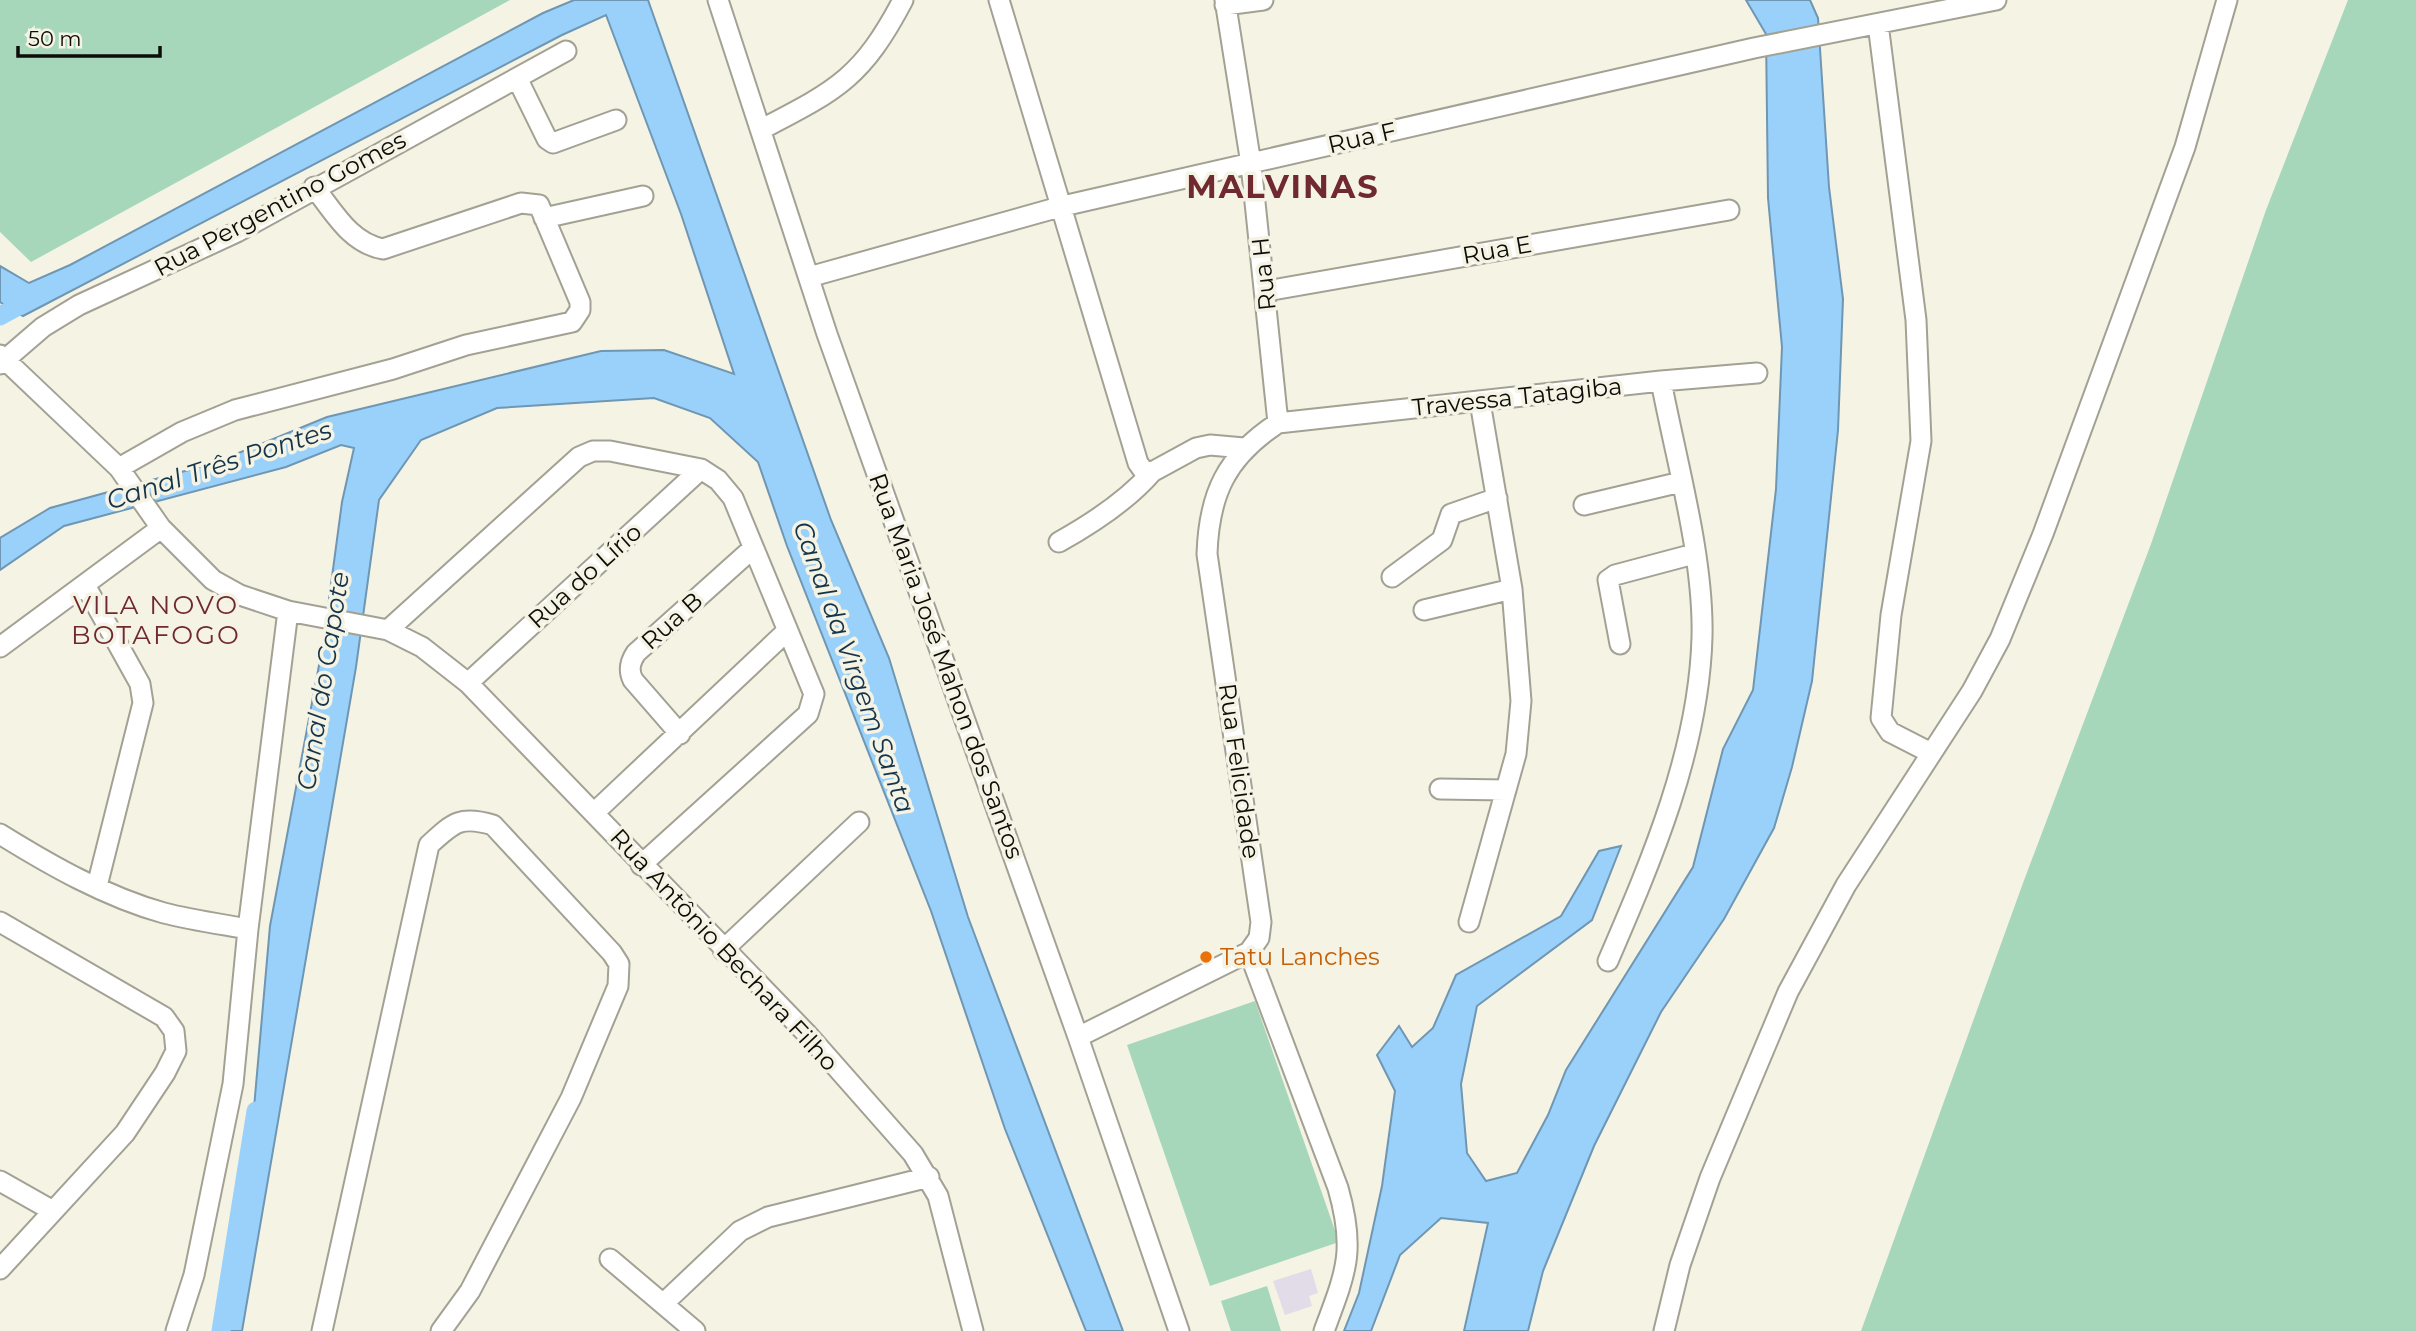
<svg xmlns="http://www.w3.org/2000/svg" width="2416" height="1331" font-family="Montserrat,sans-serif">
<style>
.green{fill:#a6d7ba}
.water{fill:#99d1fb;stroke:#6f96b2;stroke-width:2}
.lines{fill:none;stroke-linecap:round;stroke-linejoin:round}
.canal{stroke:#99d1fb;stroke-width:19}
.building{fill:#e2dbe8}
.minor-casing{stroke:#a3a193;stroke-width:23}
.minor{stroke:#fff;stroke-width:19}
.food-dot{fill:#e8710a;stroke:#f5f3e4;stroke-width:2.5}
.labels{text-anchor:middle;stroke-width:7;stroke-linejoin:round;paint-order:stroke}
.street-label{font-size:24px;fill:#0d0c08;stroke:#f5f3e4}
.food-label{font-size:24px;fill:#c56008;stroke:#f5f3e4;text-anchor:start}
.water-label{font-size:26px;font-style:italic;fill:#153449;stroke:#f5f3e4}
.neighbourhood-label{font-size:26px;letter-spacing:2px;fill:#702930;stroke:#f5f3e4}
.district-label{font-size:32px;font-weight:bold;letter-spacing:2px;fill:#702930;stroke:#f5f3e4}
</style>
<rect width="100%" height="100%" fill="#f5f3e4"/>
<path class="green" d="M 0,0 L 510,0 L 31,262 L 0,232 Z
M 2348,0 L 2416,0 L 2416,1331 L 1861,1331 L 2023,883 L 2151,544 L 2266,210 Z
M 1255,1001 L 1339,1242 L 1210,1286 L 1127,1045 Z
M 1267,1286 L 1281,1331 L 1231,1331 L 1221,1301 Z"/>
<path class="water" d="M 574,0 L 648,0 L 831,520 L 889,658 L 968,917 L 1123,1331 L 1086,1331 L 1005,1129 L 931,911 L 787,546 L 758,462 L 710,418 L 654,398 L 497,408 L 421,440 L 379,500 L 356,667 L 242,1331 L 221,1331 L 250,1153 L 270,926 L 323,644 L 342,502 L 354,448 L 341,445 L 286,467 L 64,526 L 0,570 L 0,538 L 50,508 L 214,463 L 327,417 L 601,351 L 664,350 L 734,374 L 681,214 L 606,15 L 562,35 L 23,316 L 0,302 L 0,266 L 29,283 L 70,265 L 543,13 Z
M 1746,0 L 1810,0 L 1818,18 L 1829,187 L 1843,299 L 1838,430 L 1812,681 L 1792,767 L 1774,828 L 1724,919 L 1661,1012 L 1594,1146 L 1543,1271 L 1528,1331 L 1464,1331 L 1488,1223 L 1441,1218 L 1400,1255 L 1371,1331 L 1344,1331 L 1359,1293 L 1382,1186 L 1395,1091 L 1377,1055 L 1399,1026 L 1412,1047 L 1433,1028 L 1456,975 L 1561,916 L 1599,851 L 1621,846 L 1592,920 L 1477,1006 L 1461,1084 L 1467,1153 L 1486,1181 L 1517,1173 L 1548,1115 L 1566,1070 L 1693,867 L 1723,749 L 1753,690 L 1776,489 L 1782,347 L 1768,198 L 1766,34 Z"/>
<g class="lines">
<path class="canal" d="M 0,316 L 33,298
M 221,1331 L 256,1111"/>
</g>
<path class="building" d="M 1311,1269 L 1318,1293 L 1309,1296 L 1312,1306 L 1285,1315 L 1273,1281 Z"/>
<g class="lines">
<defs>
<path id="minor" d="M 718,0 L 827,334 L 1078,1037 L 1179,1331
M 999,0 L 1138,463 L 1143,470 L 1152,472 L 1196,448 L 1210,445 L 1244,448
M 1225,0 L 1251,164 L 1278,423
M 1225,5 L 1263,0
M 1878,24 L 1916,320 L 1921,441 L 1891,615 L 1881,718 L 1890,732 L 1931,753
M 517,78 L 547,139 L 553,143 L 616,120
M 762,129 C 837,90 862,78 903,0
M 544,218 L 643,196
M 809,277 L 1063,206 L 1754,48 L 1996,0
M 1266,291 L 1729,210
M 0,355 L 119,468 L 161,528 L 213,580 L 240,595 L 288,611 L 388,630 L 422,647 L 468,683 L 808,1035 L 913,1154 L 938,1196 L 973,1331
M 0,364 L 43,327 L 79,305 L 237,232 L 566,51
M 119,468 L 182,432 L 235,410 L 393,369 L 466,345 L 572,322 L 580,310 L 580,302 L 539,205 L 521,203 L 383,249 C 350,243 334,212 314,187
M 1584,505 L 1681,482
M 1059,542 C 1093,523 1127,501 1152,472
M 1392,577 L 1442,540 L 1451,514 L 1497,498
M 85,585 L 140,684 L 143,703 L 97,886
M 1424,610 L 1512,589
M 388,630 L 579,457 L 593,451 L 610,451 L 701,469 L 718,480 L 733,498 L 814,694 L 808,714 L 641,865
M 1620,644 L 1608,580 L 1615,575 L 1694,554
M 0,647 L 161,528
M 468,683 L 701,469
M 680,734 L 633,680 C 628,670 630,662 636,653 L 752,549
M 1440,789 L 1506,790
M 595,812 L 787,631
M 0,834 C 50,865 106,897 164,913 C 191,920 220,924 248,929
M 0,922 L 164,1017 L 174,1031 L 176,1051 L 165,1073 L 125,1133 L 0,1269
M 1469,922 L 1516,754 L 1521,701 L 1512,589 L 1480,402
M 723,950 L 859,822
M 1249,952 L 1338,1188 C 1356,1251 1346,1272 1324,1331
M 1608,961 C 1652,859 1699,750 1702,637 C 1704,557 1676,460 1661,381
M 1078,1037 L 1249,952 L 1259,938 L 1261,922 L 1207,554 C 1209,494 1226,457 1278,423 L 1661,381 L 1757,373
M 0,1181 L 53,1211
M 610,1259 L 695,1331
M 664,1303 L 740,1231 L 768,1217 L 929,1177
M 176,1331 L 194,1275 L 233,1084 L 248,929 L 288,611
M 322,1331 L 429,845 C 453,823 460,815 493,825 L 612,953 L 619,964 L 618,986 L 571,1098 L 470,1291 L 441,1331
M 1664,1331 L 1680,1265 L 1710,1178 L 1788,992 L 1846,885 L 1972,691 L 2000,639 L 2043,534 L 2185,147 L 2227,0"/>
</defs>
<use href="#minor" class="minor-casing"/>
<use href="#minor" class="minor"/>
</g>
<circle class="food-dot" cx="1206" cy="957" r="7"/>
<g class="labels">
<g class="street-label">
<text transform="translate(1362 138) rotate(-13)" y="8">Rua F</text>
<text transform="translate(280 204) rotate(-28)" y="8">Rua Pergentino Gomes</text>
<text transform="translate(1497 250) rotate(-10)" y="8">Rua E</text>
<text transform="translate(1264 274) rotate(-96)" y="8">Rua H</text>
<text transform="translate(1517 397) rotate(-6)" y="8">Travessa Tatagiba</text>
<text transform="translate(585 576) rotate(-42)" y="8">Rua do Lírio</text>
<text transform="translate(672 621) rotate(-42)" y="8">Rua B</text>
<text transform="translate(946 666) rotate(70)" y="8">Rua Maria José Mahon dos Santos</text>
<text transform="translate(1239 771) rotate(82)" y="8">Rua Felicidade</text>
<text transform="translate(724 950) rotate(47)" y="8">Rua Antônio Bechara Filho</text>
</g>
<g class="food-label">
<text x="1220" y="965">Tatu Lanches</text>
</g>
<g class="water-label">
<text transform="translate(219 465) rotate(-18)" y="9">Canal Três Pontes</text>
<text transform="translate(854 667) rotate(70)" y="9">Canal da Virgem Santa</text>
<text transform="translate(323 681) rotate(-81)" y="9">Canal do Capote</text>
</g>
<g class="neighbourhood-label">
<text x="156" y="614">VILA NOVO<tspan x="156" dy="30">BOTAFOGO</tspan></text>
</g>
<g class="district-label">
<text x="1283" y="198">MALVINAS</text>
</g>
</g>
<path d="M18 46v10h142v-10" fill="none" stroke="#0d0c08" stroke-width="3.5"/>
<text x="28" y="46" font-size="21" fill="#0d0c08" stroke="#f5f3e4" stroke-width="5" paint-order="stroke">50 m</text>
</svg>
